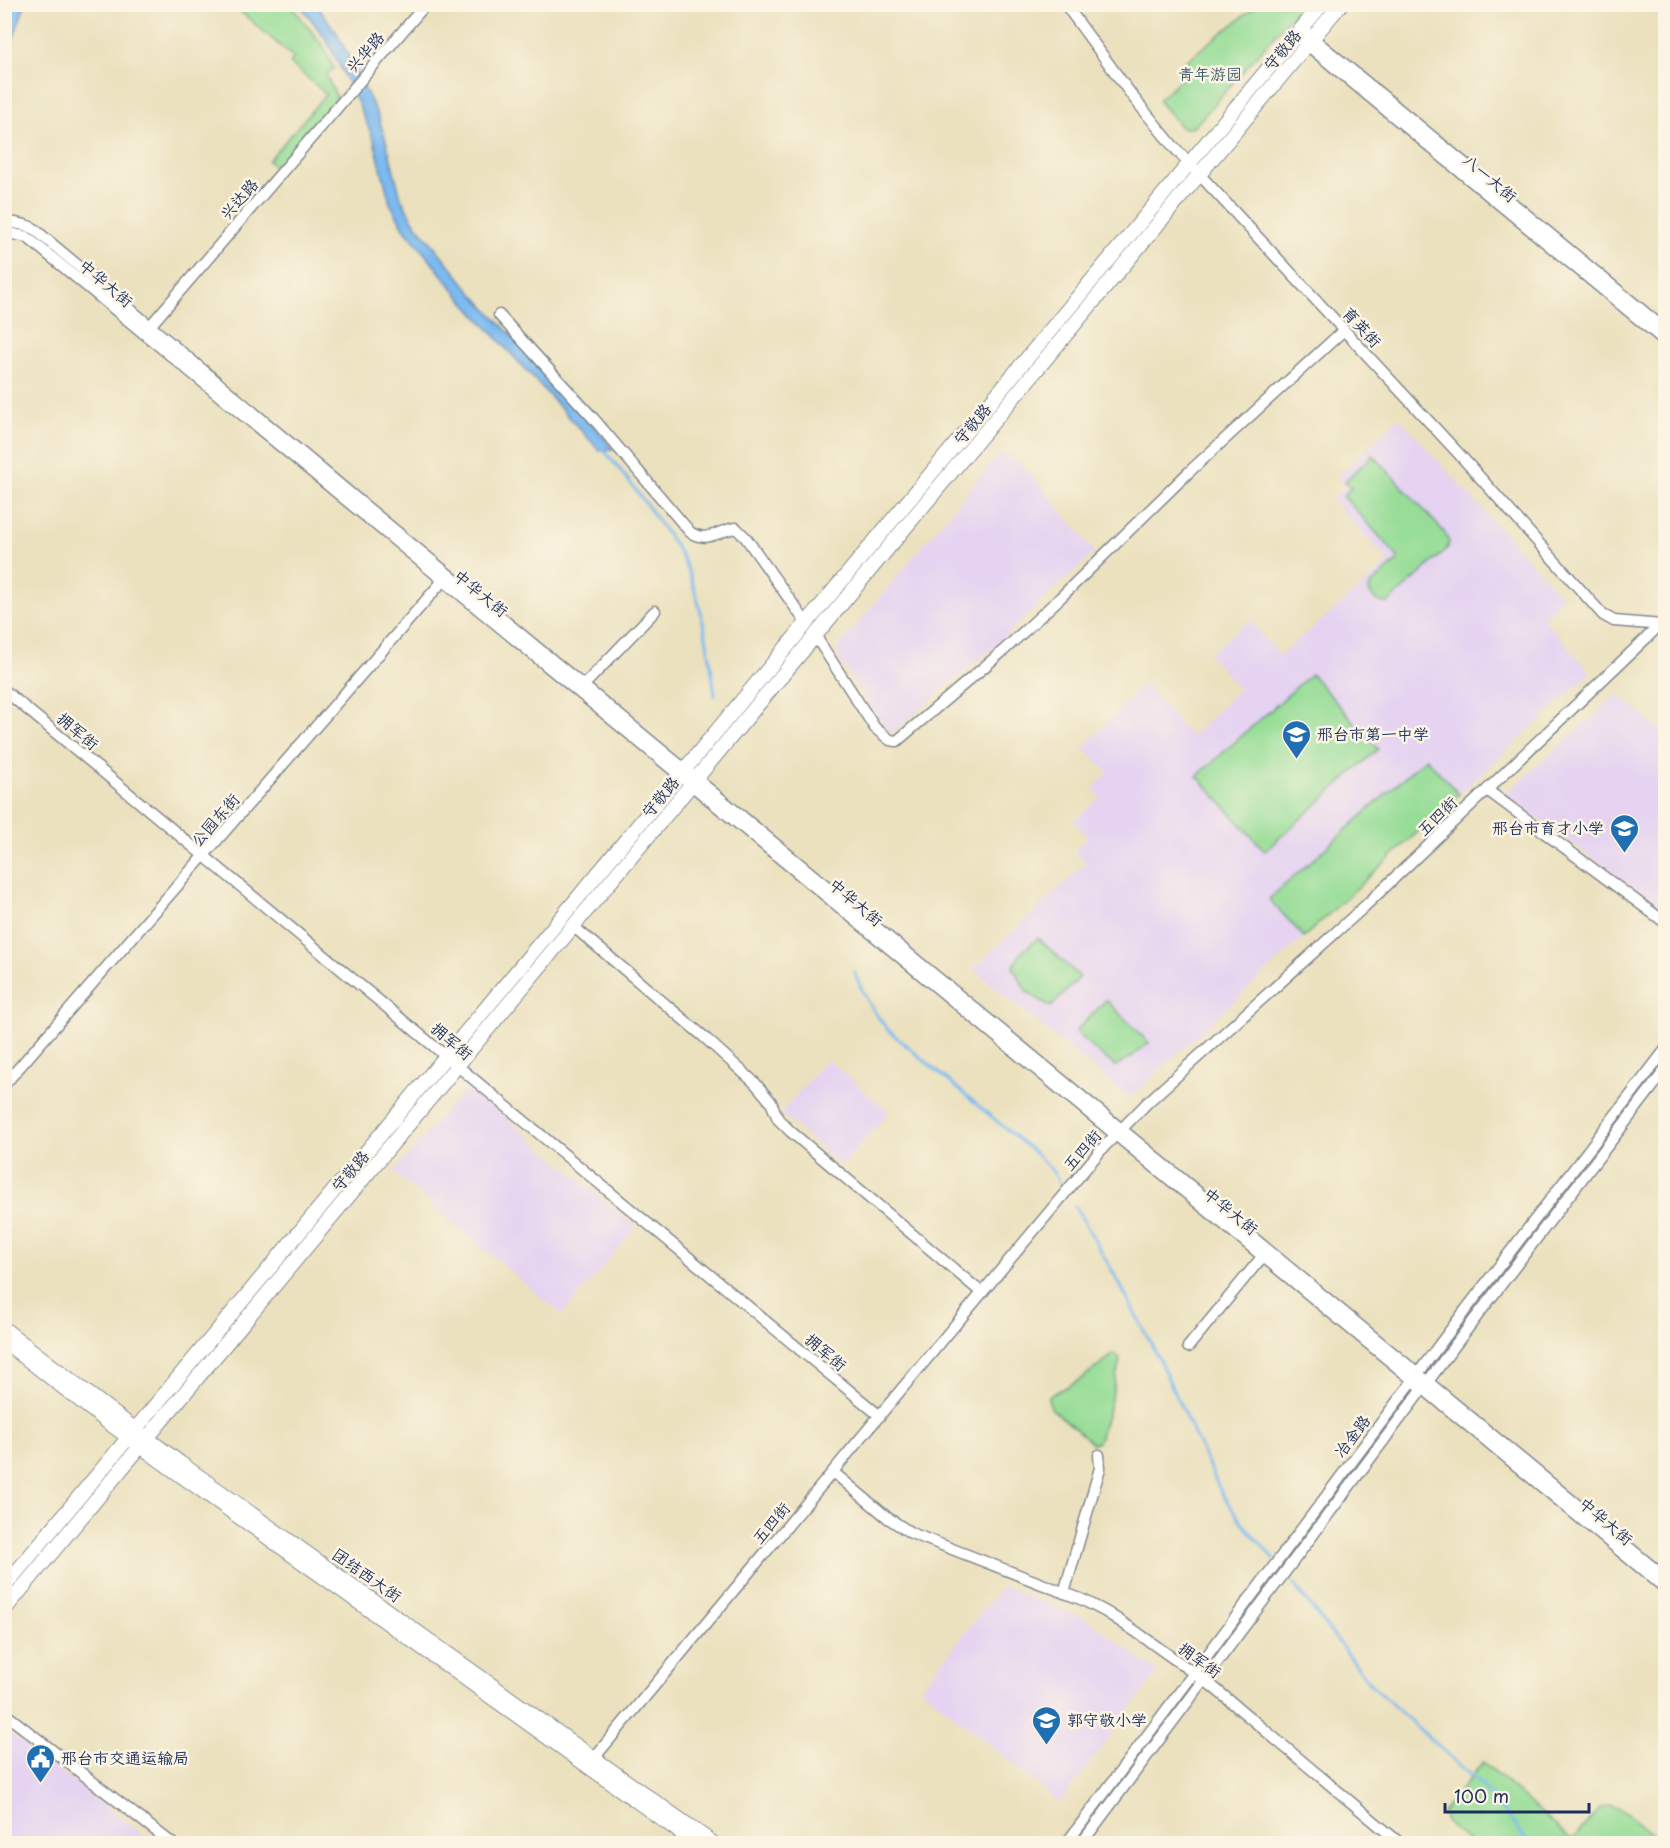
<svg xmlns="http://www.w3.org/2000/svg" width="1670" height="1848" font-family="'Playpen Sans','LXGW WenKai TC',sans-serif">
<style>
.built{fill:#e5d3f1}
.green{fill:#97dd97;stroke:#59867a;stroke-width:1.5}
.water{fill:#7bbaef;stroke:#4b74a6;stroke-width:1.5}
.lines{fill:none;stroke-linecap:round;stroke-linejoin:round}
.stream{stroke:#7bbaef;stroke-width:3}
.minor-casing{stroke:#83888e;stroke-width:13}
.major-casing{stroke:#83888e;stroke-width:16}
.minor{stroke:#fff;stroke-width:10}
.major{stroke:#fff;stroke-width:14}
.labels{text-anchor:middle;stroke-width:5;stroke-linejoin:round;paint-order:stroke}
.street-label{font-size:16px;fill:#1b2f5e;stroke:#fcf5e5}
.park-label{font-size:16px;fill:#3a5a6c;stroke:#fcf5e5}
.poi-label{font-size:16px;fill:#1b2f5e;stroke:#fcf5e5;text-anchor:start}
</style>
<rect width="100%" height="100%" fill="#fcf5e5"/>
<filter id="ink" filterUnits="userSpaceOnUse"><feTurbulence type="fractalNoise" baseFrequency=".0167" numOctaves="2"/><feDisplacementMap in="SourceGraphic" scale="12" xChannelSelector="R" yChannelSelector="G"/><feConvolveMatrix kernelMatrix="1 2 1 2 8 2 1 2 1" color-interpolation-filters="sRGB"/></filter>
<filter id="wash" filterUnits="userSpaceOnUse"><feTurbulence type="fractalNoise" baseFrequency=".008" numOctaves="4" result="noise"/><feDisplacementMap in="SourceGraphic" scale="24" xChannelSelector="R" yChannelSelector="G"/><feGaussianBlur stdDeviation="1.35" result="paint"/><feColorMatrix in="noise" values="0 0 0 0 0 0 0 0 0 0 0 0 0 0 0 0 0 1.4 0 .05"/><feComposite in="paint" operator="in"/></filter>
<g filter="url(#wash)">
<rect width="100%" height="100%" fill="#ebe1be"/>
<path class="built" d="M 1399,418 L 1562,597 L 1543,618 L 1591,673 L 1129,1098 L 973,969 L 1086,863 L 1074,850 L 1088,837 L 1074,821 L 1100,797 L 1093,789 L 1108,772 L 1083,748 L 1144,684 L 1192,737 L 1239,689 L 1209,654 L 1249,620 L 1279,655 L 1331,613 L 1389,562 L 1332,499 L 1346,486 L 1338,477 Z
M 999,454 L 1015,459 L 1032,475 L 1095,552 L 991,649 L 892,733 L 885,728 L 839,659 L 837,649 Z
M 1618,694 L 1665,735 L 1665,911 L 1505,794 Z
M 827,1059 L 889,1112 L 842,1166 L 781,1113 Z
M 468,1086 L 636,1227 L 562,1315 L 393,1172 Z
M 1002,1586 L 1087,1619 L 1158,1672 L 1060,1803 L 921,1688 Z
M 5,1729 L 148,1839 L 153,1843 L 5,1843 Z"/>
<path class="green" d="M 1259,4 L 1301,5 L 1196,125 L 1191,128 L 1182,128 L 1158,100 L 1185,75 L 1178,67 Z
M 233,5 L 291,5 L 323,46 L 334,68 L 326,75 L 338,100 L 278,169 L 268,161 L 326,94 L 290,63 L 294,58 Z
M 1373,455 L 1444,532 L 1449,542 L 1447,549 L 1388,603 C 1378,603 1373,600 1369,591 L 1370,586 L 1397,561 L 1398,557 L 1343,496 L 1351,488 L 1345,481 Z
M 1311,674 L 1378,749 L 1265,851 L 1197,776 Z
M 1426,758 L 1459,794 L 1304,937 L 1269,899 Z
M 1038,938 L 1080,977 L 1051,1007 L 1026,991 L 1013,967 L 1021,953 Z
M 1106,1000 L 1149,1043 L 1131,1057 L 1115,1066 L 1091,1047 L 1076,1031 Z
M 1114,1354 L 1119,1357 L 1120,1360 L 1107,1416 L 1098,1442 L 1092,1443 L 1052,1409 L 1048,1399 L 1049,1396 L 1081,1379 Z
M 1483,1762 L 1572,1840 L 1599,1809 L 1609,1805 L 1620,1808 L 1663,1843 L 1470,1843 L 1445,1822 L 1442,1813 Z"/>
<path class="water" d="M 5,4 L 25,5 L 5,62 L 4,5 Z
M 300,5 L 316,5 L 337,33 L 378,116 L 385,137 L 401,198 L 413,220 L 473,294 L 587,417 L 613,449 L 599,450 L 464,302 L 404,228 L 390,203 L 374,140 L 356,99 L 326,39 Z"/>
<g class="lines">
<path class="stream" d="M 601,447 C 623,472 643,499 662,527 C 672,541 682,554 688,570 C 703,610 710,653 715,696
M 854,971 C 864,997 871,1008 888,1030 L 1036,1154 L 1054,1173 L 1061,1185
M 1075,1206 L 1118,1281 L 1156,1353 L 1222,1494 L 1243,1524 L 1274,1559
M 1293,1583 L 1372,1686 L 1481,1785 L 1531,1844"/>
</g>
</g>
<g filter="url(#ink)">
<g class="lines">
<defs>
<path id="minor" d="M 1065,4 L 1133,97 L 1173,146 L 1459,454 L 1603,615 L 1614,621 L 1662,625
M 1302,29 L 1666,330
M 1301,40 L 1666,342
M 4,221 L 25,225 L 33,228 L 363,504 L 1666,1578
M 4,232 L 27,237 L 1666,1589
M 499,315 L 593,418 L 690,532 C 707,544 718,530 736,528 L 746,538 L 807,624
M 150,326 L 426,4
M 816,637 L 875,728 L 890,740 L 897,741 L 1003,651 L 1061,597 L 1190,471 L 1344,330
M 584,685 L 655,611
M 4,690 L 880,1416
M 1487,790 L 1666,923
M 574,927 L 703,1036 L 755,1083 L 771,1102 L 778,1119 L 790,1131 L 982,1293
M 4,1085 L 447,576
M 1188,1347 L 1262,1257
M 833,1472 L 888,1518 L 911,1533 L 1083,1600 L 1106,1612 L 1135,1631 L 1212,1686 L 1401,1844
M 1064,1593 L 1100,1468 L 1099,1455
M 4,1713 L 173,1844
M 594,1758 L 1101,1150 L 1148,1102 L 1365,906 L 1660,625
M 1066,1844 L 1464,1312 L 1666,1049
M 1081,1844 L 1474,1320 L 1666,1069"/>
<path id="major" d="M 4,1329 L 112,1412 L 180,1463 L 714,1844
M 4,1341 L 105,1420 L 175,1471 L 697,1844
M 4,1587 L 1322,4
M 4,1610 L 1341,4"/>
</defs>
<use href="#minor" class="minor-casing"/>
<use href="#major" class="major-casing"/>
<use href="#minor" class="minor"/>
<use href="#major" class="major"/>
</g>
</g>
<defs>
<symbol id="school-pin" viewBox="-11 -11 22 30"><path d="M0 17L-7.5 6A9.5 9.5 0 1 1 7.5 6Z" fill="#1f6fb2" stroke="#fcf5e5"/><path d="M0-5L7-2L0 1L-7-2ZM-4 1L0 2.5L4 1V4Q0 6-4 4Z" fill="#fff"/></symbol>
<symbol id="civic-pin" viewBox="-11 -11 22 30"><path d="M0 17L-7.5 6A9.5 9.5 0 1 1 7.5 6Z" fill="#1f6fb2" stroke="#fcf5e5"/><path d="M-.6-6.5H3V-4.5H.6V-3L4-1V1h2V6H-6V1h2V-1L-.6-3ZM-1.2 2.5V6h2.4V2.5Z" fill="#fff"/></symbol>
</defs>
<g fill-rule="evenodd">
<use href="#school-pin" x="1280" y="718" width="33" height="45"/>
<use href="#school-pin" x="1608" y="812" width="33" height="45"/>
<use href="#school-pin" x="1030" y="1704" width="33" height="45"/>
<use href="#civic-pin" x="24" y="1742" width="33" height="45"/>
</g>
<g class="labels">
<g class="street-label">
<text transform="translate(1282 50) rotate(-50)" y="6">守敬路</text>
<text transform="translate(365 52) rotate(-49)" y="6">兴华路</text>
<text transform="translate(1490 178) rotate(40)" y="6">八一大街</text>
<text transform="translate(239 199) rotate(-49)" y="6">兴达路</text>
<text transform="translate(106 283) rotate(40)" y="6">中华大街</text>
<text transform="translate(1362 327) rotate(47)" y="6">育英街</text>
<text transform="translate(972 424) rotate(-50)" y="6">守敬路</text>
<text transform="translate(481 593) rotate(39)" y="6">中华大街</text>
<text transform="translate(78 731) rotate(40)" y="6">拥军街</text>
<text transform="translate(660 797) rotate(-50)" y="6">守敬路</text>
<text transform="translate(1437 816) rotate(-44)" y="6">五四街</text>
<text transform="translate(215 820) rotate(-49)" y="6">公园东街</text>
<text transform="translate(856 902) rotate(40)" y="6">中华大街</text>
<text transform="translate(452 1041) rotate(40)" y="6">拥军街</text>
<text transform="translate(1082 1150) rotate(-49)" y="6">五四街</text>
<text transform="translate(350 1171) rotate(-50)" y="6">守敬路</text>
<text transform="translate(1231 1211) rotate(39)" y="6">中华大街</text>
<text transform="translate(826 1352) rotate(40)" y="6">拥军街</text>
<text transform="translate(1352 1436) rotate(-53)" y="6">冶金路</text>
<text transform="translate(1606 1521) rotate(40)" y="6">中华大街</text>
<text transform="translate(771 1523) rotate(-50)" y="6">五四街</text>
<text transform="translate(367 1575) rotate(35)" y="6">团结西大街</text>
<text transform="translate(1200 1660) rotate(36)" y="6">拥军街</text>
</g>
<g class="park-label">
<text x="1210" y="80">青年游园</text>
</g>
<g class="poi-label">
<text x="1317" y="740">邢台市第一中学</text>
<text x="1604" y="834" text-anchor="end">邢台市育才小学</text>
<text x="1067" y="1726">郭守敬小学</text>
<text x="61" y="1764">邢台市交通运输局</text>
</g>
</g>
<rect width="1670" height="1848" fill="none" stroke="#fcf5e5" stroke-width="24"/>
<path d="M1445 1803v9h144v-9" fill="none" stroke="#1b2f5e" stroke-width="3"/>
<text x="1454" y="1803" font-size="18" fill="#1b2f5e" stroke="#fcf5e5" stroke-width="4.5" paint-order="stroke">100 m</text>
</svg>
